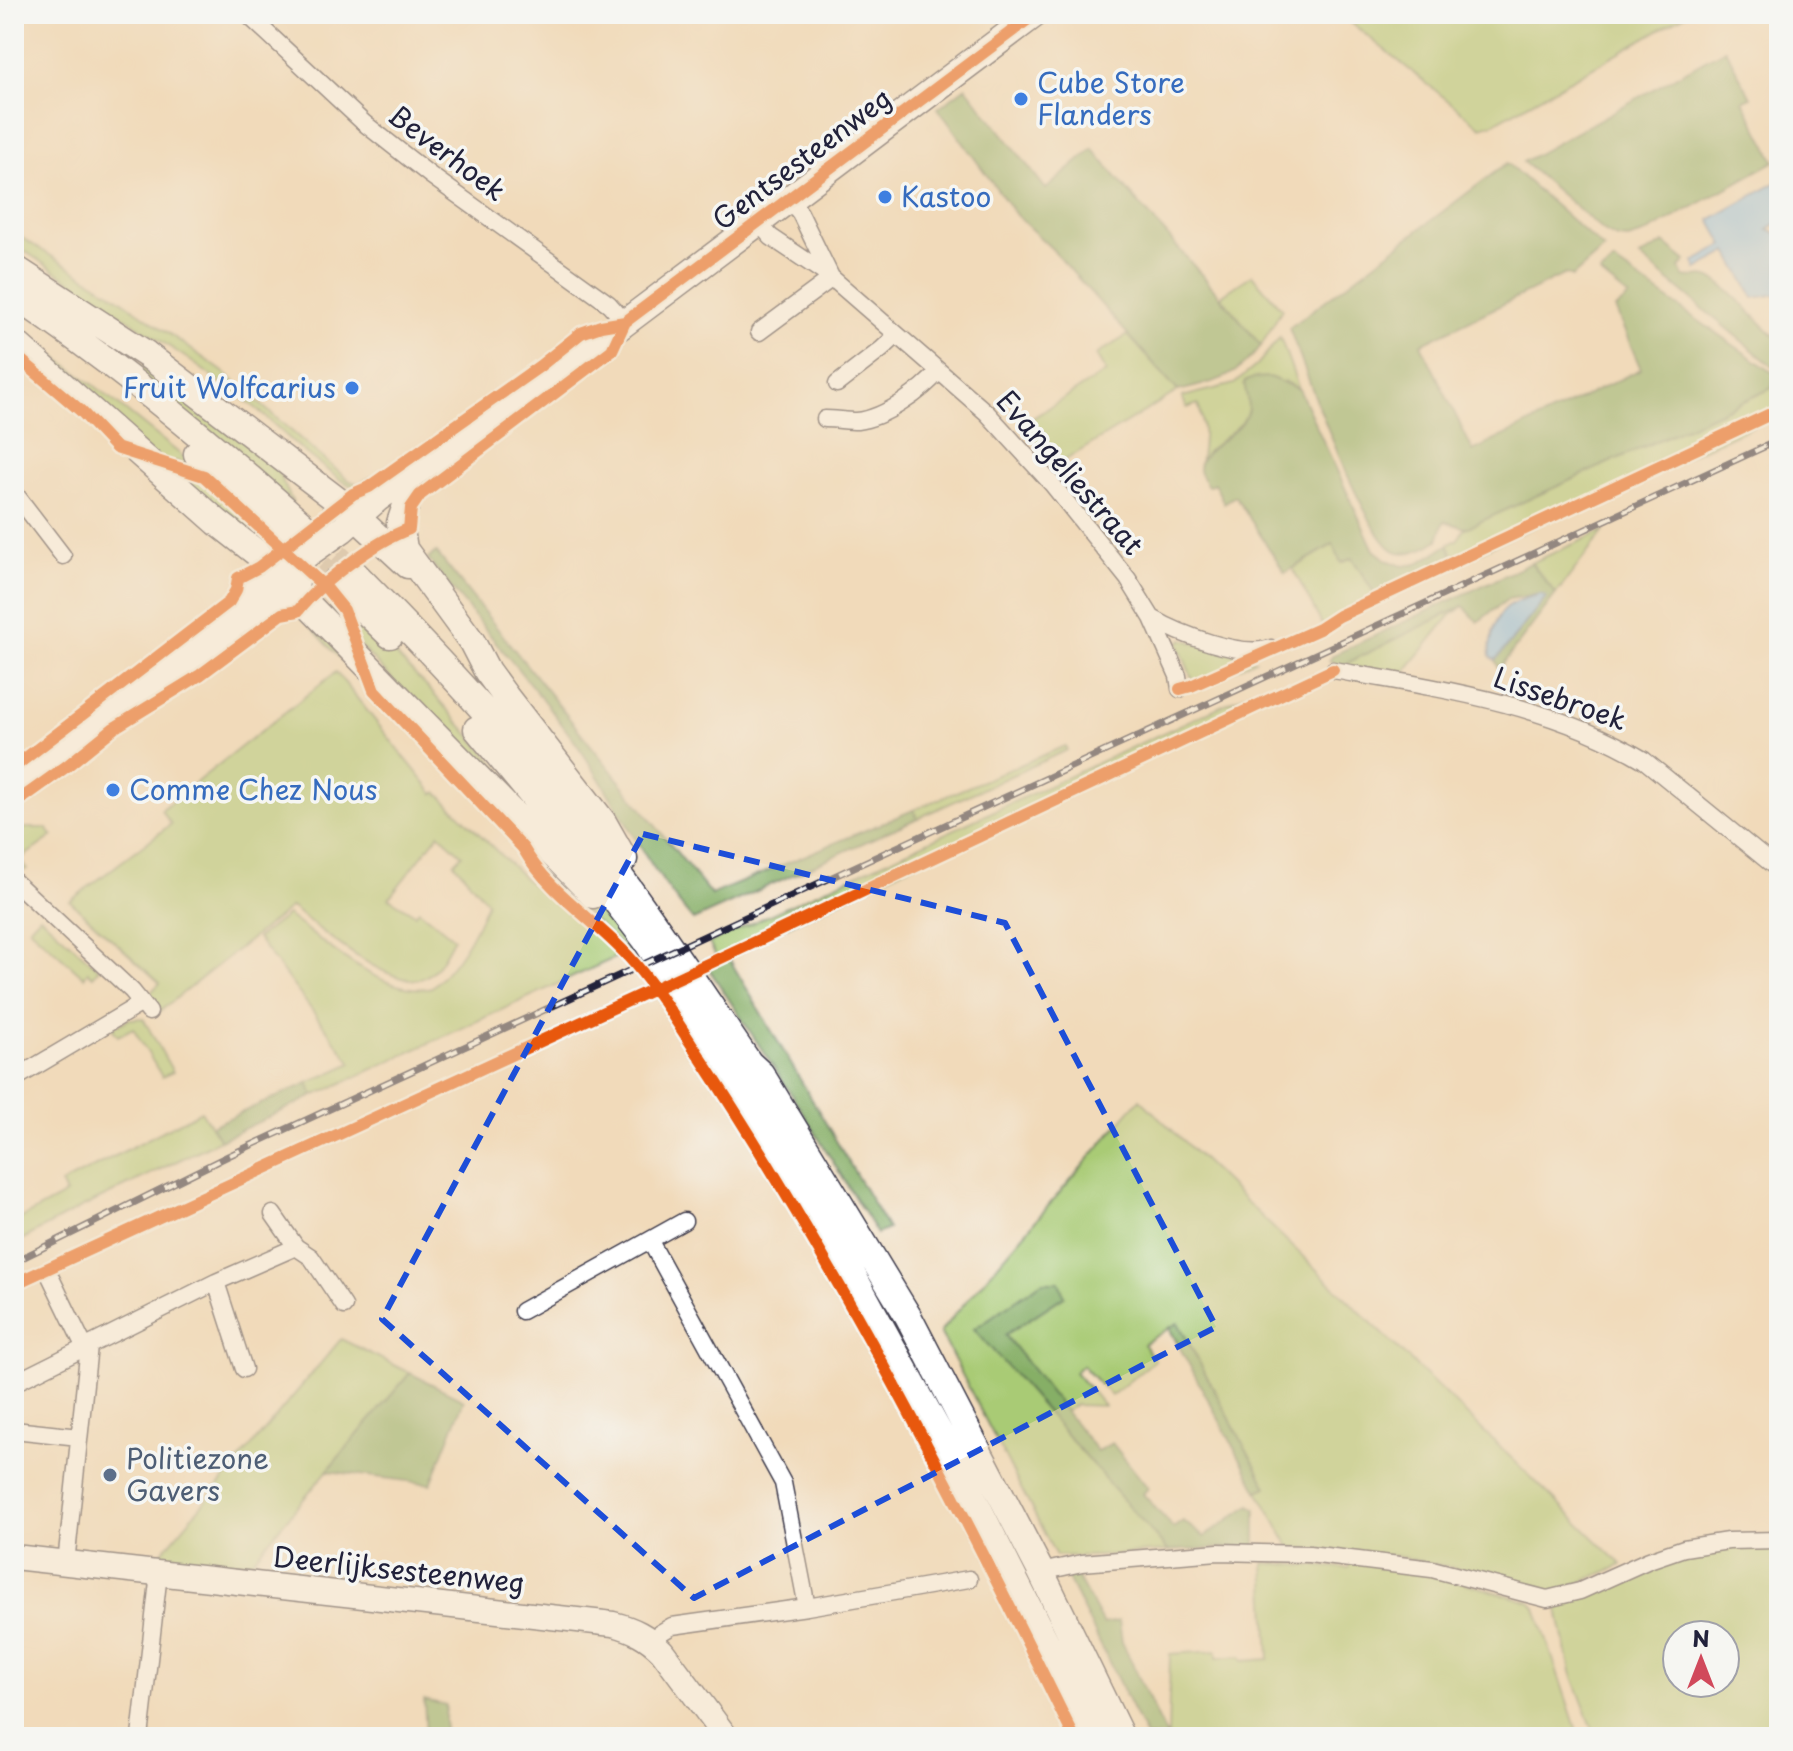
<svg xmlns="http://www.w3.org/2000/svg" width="1793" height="1751" font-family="'Playpen Sans',sans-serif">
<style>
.green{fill:#a9cb74;stroke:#667658;stroke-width:2;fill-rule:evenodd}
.forest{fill:#86af66;stroke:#546850;stroke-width:2}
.water{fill:#7bbbef;stroke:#4e6e95;stroke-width:2}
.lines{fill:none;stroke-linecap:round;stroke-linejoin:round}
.primary-tunnel{stroke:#c8b5a1;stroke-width:26;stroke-dasharray:26 13;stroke-linecap:butt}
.street-casing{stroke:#413e4e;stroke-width:19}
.secondary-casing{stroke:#413e4e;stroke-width:27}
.primary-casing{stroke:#413e4e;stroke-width:29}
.street{stroke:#fff;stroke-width:16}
.secondary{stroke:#fff;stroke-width:24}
.primary{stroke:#fff;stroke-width:26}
.rail-casing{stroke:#22223b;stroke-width:7}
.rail{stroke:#f6f6f2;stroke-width:4;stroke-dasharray:12;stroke-linecap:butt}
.cycleway-casing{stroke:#f6f6f2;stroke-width:17}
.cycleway{stroke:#e8590c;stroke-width:12}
.marked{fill:none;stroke:#1d4ed8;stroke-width:6;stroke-dasharray:16 10;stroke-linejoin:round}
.shop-dot{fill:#3f7fe0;stroke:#f6f6f2;stroke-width:3}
.service-dot{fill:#5c6f8a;stroke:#f6f6f2;stroke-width:3}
.labels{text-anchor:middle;stroke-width:7;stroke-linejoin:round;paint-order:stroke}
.shop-label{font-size:28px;fill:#366cbe;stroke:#f6f6f2;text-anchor:start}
.street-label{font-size:28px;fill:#22223b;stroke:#f6f6f2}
.service-label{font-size:28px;fill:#4e5e75;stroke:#f6f6f2;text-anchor:start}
</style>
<rect width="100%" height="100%" fill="#f6f6f2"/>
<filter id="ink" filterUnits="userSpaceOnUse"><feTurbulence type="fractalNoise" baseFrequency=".0125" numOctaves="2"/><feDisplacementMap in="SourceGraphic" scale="16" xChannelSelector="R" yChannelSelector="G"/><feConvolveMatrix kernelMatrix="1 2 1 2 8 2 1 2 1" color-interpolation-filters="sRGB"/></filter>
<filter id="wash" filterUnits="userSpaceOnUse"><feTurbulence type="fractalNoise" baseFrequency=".006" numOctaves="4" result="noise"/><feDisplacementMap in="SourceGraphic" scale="32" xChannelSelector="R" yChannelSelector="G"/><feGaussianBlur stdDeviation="1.8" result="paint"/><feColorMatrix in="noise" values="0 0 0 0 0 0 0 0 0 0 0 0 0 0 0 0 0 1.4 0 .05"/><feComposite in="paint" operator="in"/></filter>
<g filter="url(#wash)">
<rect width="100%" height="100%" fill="#f1daba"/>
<path class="green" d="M 1340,14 L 1687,14 L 1494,123 L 1481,127 Z
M 14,233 L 110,292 L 222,371 L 348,480 L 358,484 L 378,474 L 379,476 L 362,487 L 354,487 L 340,480 L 303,451 L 257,409 L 188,359 L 14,244 Z
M 14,275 L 285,468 L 278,472 L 293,503 Z
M 1252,275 L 1282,309 L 1261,346 L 1221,296 Z
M 14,326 L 95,386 L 195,466 L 175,461 L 172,468 L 201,479 L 277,546 L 266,555 L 14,334 Z
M 1128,335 L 1178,391 L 1054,467 L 1039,450 L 1028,421 L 1106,372 L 1096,355 Z
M 1280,337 L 1299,389 L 1284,381 L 1248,411 L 1242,423 L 1207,452 L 1200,463 C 1204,441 1205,425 1198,404 L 1187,408 L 1182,397 L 1234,384 L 1257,365 Z
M 1775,374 L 1779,375 L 1779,414 L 1457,562 L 1324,628 L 1293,569 L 1334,544 L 1341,563 L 1352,558 L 1375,594 L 1454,555 L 1448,545 L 1458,539 L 1465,528 L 1772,388 Z
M 1605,530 L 1556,594 L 1531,563 Z
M 347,606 L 429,689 L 506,776 L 549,842 L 350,636 L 357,633 Z
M 1463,606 L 1450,616 L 1404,673 L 1341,666 Z
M 308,614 L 567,873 L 636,950 L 629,953 L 536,866 L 527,846 L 375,684 L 366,687 L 302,617 Z
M 1182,639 L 1255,660 L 1196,688 L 1178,644 Z
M 336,672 L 434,794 L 437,792 L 528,882 L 623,954 L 314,1096 L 308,1083 L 352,1063 L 257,938 L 287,915 C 323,941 385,999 432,987 C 457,964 475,933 487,902 L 454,863 L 462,855 L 439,834 L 389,898 L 415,914 L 419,910 L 454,938 C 447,950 438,971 425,977 C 393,993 317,927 291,907 L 159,1012 L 149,994 L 160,983 L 70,901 L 171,824 L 161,810 Z
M 1253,691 L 1256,697 L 718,960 L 709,943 Z
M 1065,746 L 1067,750 L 918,818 L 913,810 Z
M 14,828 L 46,828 L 53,836 L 19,860 L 27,869 L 23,871 L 14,869 Z
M 40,916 L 99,969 L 93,976 L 88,972 L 84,977 L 29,928 Z
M 143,1018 L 173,1072 L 162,1077 L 133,1028 L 118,1036 L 112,1028 L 129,1019 Z
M 1140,1099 L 1622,1565 L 1560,1591 L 1543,1591 L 1458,1569 L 1395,1556 L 1290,1547 L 1258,1491 L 1266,1487 L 1178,1323 L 1143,1344 L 1155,1360 L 1111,1396 L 1082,1365 L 1075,1372 L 1104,1406 L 1076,1405 L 1064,1412 L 1005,1335 L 1064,1296 L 1043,1282 L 975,1329 L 1168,1551 L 1099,1556 L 1056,1556 L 940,1332 Z
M 201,1111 L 220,1140 L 77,1210 L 14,1244 L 14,1222 L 66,1194 L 61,1184 Z
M 341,1339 L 410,1373 L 243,1571 L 155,1561 Z
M 1779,1546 L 1779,1737 L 1596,1737 L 1571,1672 L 1557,1605 L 1656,1562 L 1713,1548 ZM 1677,1635 L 1725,1635 L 1725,1683 L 1677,1683 Z
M 1349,1560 L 1418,1569 L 1530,1602 L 1536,1608 L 1579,1737 L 1168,1737 L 1170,1654 L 1217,1651 L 1217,1658 L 1241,1656 L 1243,1661 L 1269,1659 L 1264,1563 L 1349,1568 Z"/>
<path class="forest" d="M 1725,49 L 1751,97 L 1743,101 L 1775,161 L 1644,234 L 1628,239 L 1617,238 L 1605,232 L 1523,162 Z
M 966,87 L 1046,189 L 1093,149 C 1147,216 1208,278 1261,346 C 1236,379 1216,382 1178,391 L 1052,249 L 1016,215 L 938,108 Z
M 1507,163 L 1604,249 L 1572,277 L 1565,274 L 1421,344 L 1473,451 L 1641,369 L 1615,309 L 1629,297 L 1600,274 L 1614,262 L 1775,374 L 1772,388 L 1473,525 L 1465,528 L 1444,521 L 1438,540 C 1428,547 1412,555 1398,552 C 1367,546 1303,364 1289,328 Z
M 1664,243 L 1686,261 L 1680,268 L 1684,277 C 1693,280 1699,274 1708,277 C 1724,281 1762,327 1779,339 L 1779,366 L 1771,365 L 1640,257 Z
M 1269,377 L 1299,389 L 1374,550 L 1387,560 L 1402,566 L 1417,564 L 1448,545 L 1454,556 L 1375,594 L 1352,558 L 1341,563 L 1333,544 L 1285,573 L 1235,496 L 1224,503 L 1214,483 L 1208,486 C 1205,481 1199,475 1199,470 C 1197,449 1241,435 1247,413 C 1250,404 1245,391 1244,382 L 1254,378 Z
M 436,552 L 711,895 L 913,810 L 918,818 L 693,920 C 647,868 618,803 578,746 C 532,682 477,622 428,559 Z
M 1531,563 L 1556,594 L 1499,669 L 1495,660 L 1545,598 L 1541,594 L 1508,599 L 1478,622 L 1463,606 L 1341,666 L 1329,661 L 1333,655 Z
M 727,955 L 888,1229 L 877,1234 L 797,1103 L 707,966 Z
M 308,1083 L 314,1096 L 220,1140 L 211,1126 Z
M 1042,1282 L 1059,1282 L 1064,1296 L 1005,1335 L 1097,1451 L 1112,1443 L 1148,1488 L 1143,1494 L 1173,1528 L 1183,1521 L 1204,1537 L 1250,1505 L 1256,1509 L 1256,1546 L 1168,1551 L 974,1329 Z
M 1178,1323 L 1267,1487 L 1258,1491 L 1169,1328 Z
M 410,1373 L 464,1400 L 431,1484 L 327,1471 Z
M 1074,1571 L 1103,1624 L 1119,1621 L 1122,1642 L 1167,1737 L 1146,1737 L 1065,1573 Z
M 424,1700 L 446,1705 L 444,1735 L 462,1737 L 426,1737 Z"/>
<path class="water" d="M 1779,181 L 1779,221 L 1768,230 L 1779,235 L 1779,294 L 1754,298 L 1728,252 L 1697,269 L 1694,262 L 1724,245 L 1710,220 Z
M 1541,594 L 1546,597 L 1500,655 L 1495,660 L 1490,657 C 1489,649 1490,645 1492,637 C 1498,606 1511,602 1541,594 Z"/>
</g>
<g filter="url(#ink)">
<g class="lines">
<path class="primary-tunnel" d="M 308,529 L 352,571
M 291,540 L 335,582"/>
<defs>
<path id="street" d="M 247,14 L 364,123 L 430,175 L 609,304 L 625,322
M 788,198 L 800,213 L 831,277
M 757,221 L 771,237 L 832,278 L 939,371 L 987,413 L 1052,484 L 1128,579 L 1152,618 L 1178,676 L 1180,689
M 759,332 L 832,278
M 837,384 L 882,349 L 897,335
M 825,419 C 835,419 847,421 857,421 C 885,418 922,391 939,371
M 14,492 L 63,556
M 1152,618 C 1179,634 1241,658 1271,648
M 1333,670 C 1438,688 1551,704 1644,760 L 1779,870
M 14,881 L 132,991 L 149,1012
M 14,1079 L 142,1003
M 273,1214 L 296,1247 L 311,1257 L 344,1306
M 650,1241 L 783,1483 L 807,1607
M 49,1274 L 85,1348
M 216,1282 L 244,1369
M 522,1311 L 684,1221
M 14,1383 L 216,1282 L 296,1247
M 14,1430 L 79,1437
M 66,1563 L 89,1346
M 1041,1572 L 1082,1563 L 1218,1552 L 1309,1554 L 1432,1569 L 1547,1599 L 1580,1591 L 1649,1560 L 1684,1548 L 1728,1541 L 1779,1540
M 650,1639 L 672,1626 L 807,1607 L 969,1579
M 140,1737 L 159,1573"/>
<path id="secondary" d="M 14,1557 L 613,1624 C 633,1629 647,1636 662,1651 L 726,1737"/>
<path id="primary" d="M 14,268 L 146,354 L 341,503 L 408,565
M 14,295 C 117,364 212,443 304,526
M 14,342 L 217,522 L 258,554 L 593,895
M 197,454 L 288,537
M 410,494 L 400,523 L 404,549 L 472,642 L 487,671 L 506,697 L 603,822 L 624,859
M 352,571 C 433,653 513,738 584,829 C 643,904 695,984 749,1063 L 761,1074 L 908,1316 L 1041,1572 L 1121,1737
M 335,582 L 390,635
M 203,647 L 243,601 L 267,582 L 343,529 L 377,499 L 598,343 L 1035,14
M 477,729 L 563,833 L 645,939 L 758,1114 L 823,1221 L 951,1454 L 1094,1737
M 14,785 L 203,647 L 261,611 L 296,582"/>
</defs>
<use href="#street" class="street-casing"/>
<use href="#secondary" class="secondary-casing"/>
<use href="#primary" class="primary-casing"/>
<use href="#street" class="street"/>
<use href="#secondary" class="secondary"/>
<use href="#primary" class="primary"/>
<defs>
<path id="rail" d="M 14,1262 L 228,1156 L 1779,440"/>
</defs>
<use href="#rail" class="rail-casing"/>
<use href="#rail" class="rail"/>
<defs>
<path id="cycleway" d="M 14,354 L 81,411 L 116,448 L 204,476 L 327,589 L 344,610 L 374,690 L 523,848 C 548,892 594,919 628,956 C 655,985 676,1021 698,1054 C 841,1271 960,1504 1074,1737
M 1180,689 L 1191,686 L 1319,629 L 1339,616 L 1779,410
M 14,767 L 229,602 L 236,590 L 238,578 L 259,567 L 353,494 L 369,487 L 540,366 L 581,333 L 601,326 L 625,322
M 14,804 L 67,766 L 114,728 L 200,675 L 282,614 L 298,611 C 319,583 376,541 409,529 L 411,508 L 420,495 L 612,350 L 625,322 L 1035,14
M 14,1284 L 710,963 L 1333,670"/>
</defs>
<use href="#cycleway" class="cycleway-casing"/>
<use href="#cycleway" class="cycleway"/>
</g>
</g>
<path d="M0 0H1793V1751H0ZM 643,834 L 1005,923 L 1216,1327 L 694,1598 L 382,1319 Z" fill="#f1daba" fill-opacity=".55" fill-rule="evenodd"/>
<path class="marked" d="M 643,834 L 1005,923 L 1216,1327 L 694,1598 L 382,1319 Z"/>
<g class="shop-dot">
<circle cx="1021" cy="99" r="8"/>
<circle cx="885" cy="197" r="8"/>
<circle cx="352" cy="388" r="8"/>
<circle cx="113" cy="790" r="8"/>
</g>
<circle class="service-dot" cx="110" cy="1475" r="8"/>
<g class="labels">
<g class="shop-label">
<text x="1037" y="93">Cube Store<tspan x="1037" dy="32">Flanders</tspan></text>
<text x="901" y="207">Kastoo</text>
<text x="336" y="398" text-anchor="end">Fruit Wolfcarius</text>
<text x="129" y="800">Comme Chez Nous</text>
</g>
<g class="street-label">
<text transform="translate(447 153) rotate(37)" y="10">Beverhoek</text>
<text transform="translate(802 159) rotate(-37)" y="10">Gentsesteenweg</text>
<text transform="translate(1070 473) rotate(49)" y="10">Evangeliestraat</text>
<text transform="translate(1560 699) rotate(19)" y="10">Lissebroek</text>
<text transform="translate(399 1570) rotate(6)" y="10">Deerlijksesteenweg</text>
</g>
<g class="service-label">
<text x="126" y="1469">Politiezone<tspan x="126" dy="32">Gavers</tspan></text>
</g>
</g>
<rect width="1793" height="1751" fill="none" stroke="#f6f6f2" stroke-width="48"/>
<g transform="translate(1701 1659)"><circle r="38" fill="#f6f6f2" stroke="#a1a1a9" stroke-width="2"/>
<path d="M0-6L14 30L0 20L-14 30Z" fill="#d1495b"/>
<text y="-12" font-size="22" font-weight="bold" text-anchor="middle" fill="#22223b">N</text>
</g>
</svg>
